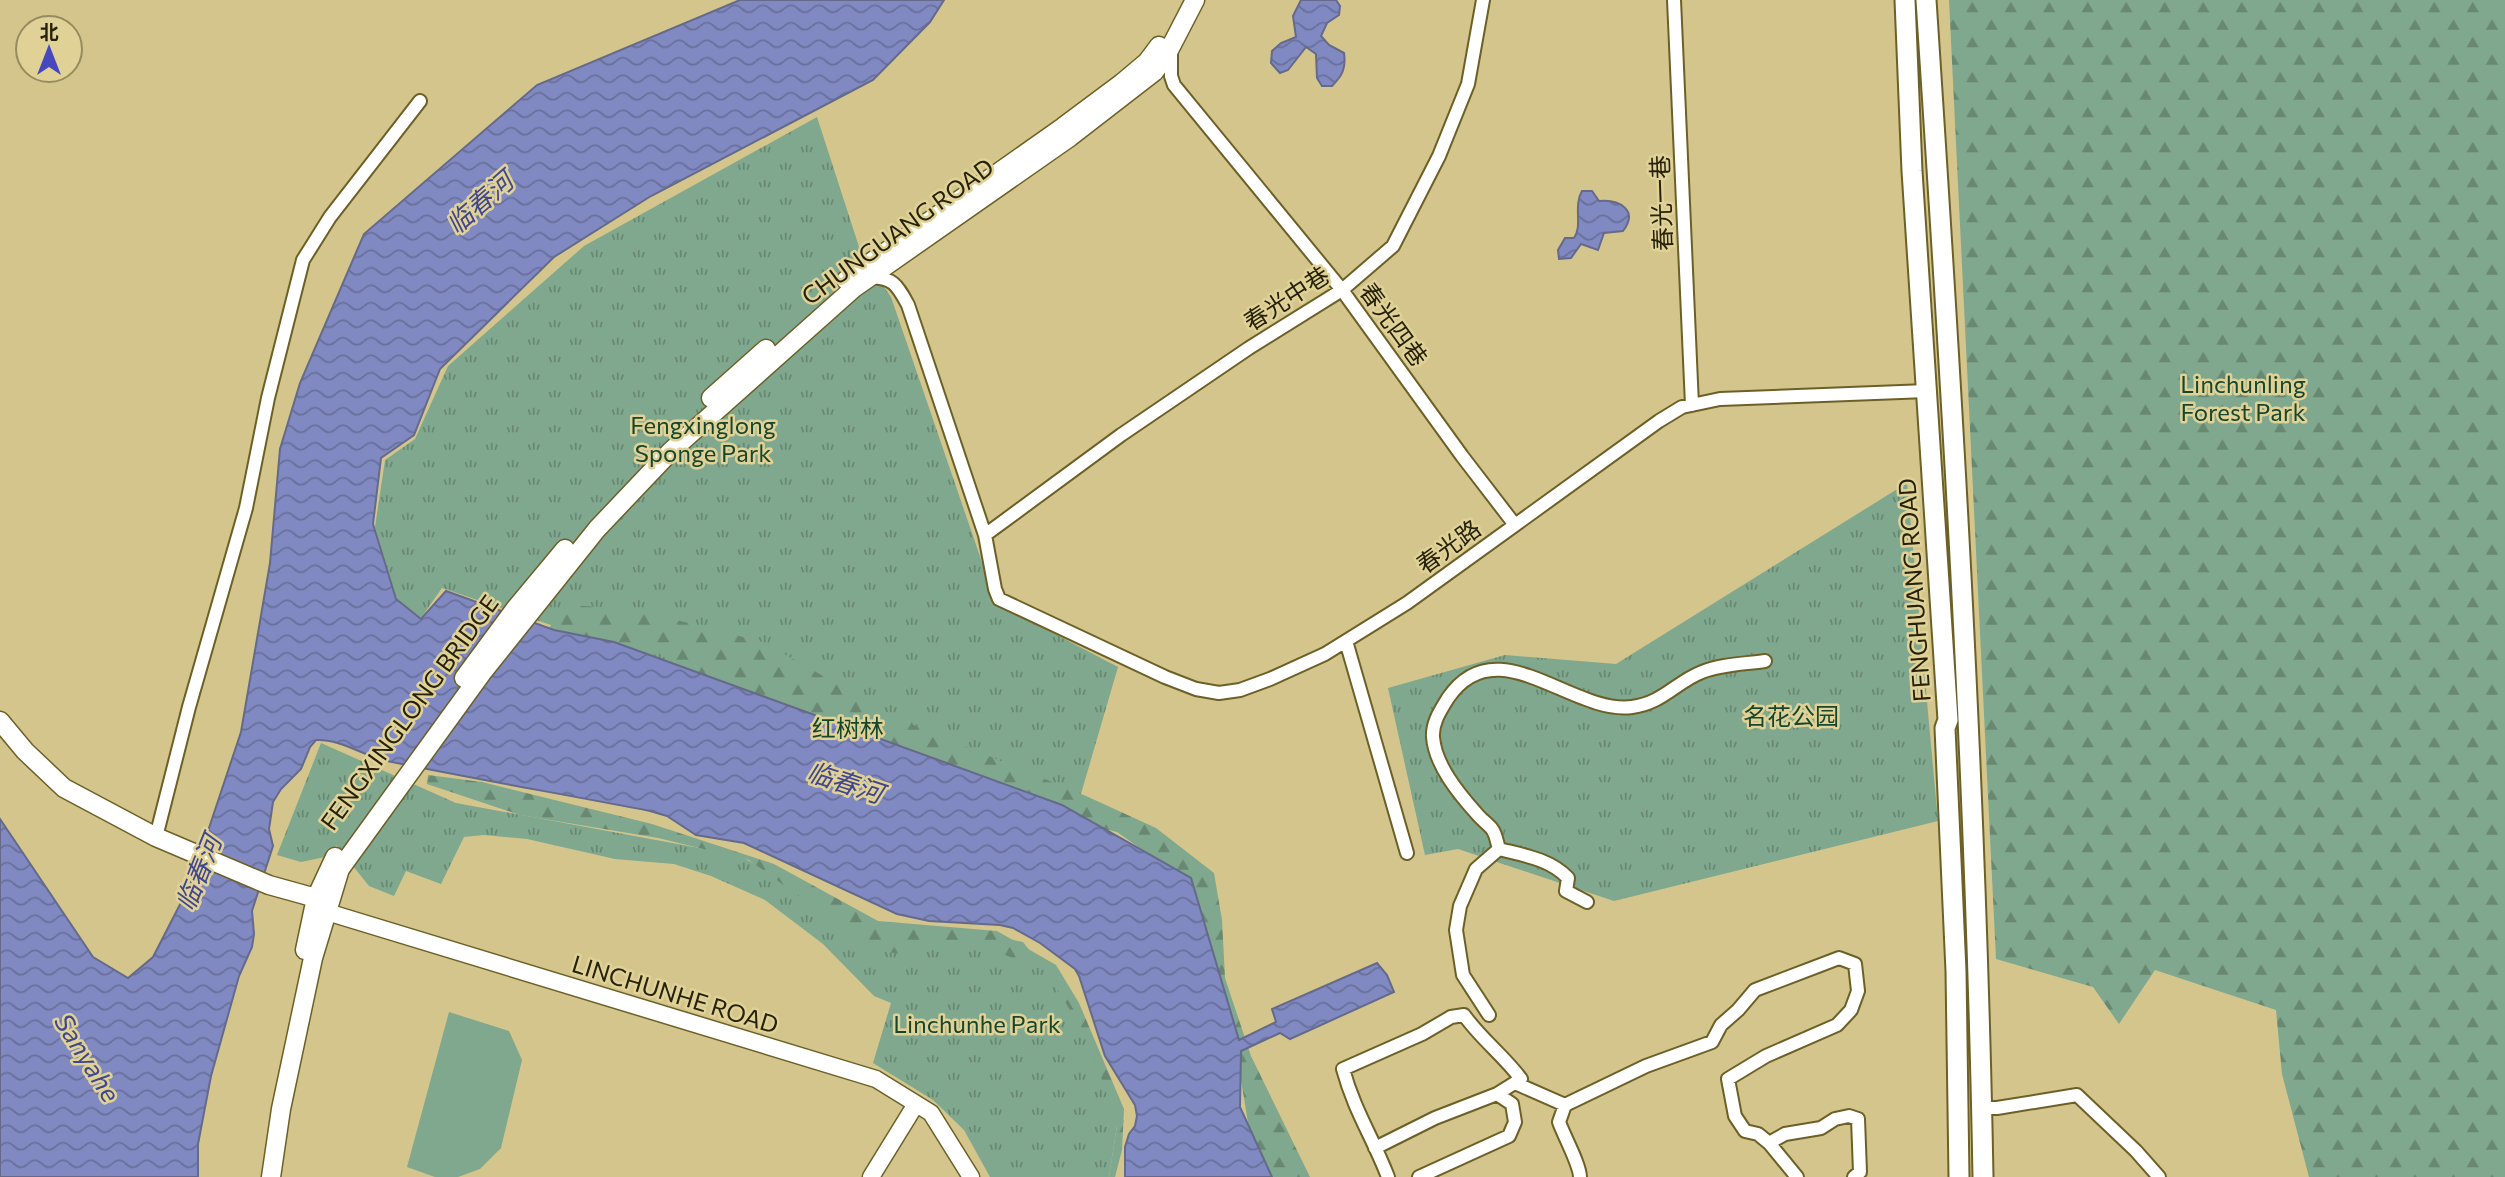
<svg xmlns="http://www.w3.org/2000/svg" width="2505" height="1177" font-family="Commissioner,'Noto Sans SC',sans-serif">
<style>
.grass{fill:url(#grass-tufts)}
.forest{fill:url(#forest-firs)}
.pitch{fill:#7fa88e}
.water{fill:url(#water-waves);stroke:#656a8a;stroke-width:2}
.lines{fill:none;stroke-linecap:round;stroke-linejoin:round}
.minor-casing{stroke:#6c6027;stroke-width:16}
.tertiary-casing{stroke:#6c6027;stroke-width:19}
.secondary-casing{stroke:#6c6027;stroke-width:21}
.trunk-casing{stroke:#6c6027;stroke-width:23}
.minor{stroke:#fff;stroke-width:12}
.tertiary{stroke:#fff;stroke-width:16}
.secondary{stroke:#fff;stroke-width:18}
.trunk{stroke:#fff;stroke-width:19}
.labels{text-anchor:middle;stroke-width:5;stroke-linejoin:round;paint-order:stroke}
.street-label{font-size:24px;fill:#262109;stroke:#e0d297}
.park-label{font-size:24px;fill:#16462c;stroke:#e0d297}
.water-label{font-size:26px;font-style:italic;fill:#41478d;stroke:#e0d297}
</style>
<defs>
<pattern id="grass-tufts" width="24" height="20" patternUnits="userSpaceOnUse" patternTransform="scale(1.75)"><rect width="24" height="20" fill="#7fa88e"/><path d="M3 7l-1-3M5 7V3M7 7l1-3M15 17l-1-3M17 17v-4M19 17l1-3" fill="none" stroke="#688872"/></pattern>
<pattern id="forest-firs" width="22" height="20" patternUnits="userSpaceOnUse" patternTransform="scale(1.75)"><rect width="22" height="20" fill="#7fa88e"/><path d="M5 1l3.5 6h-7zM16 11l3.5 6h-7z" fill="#688872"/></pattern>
<pattern id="water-waves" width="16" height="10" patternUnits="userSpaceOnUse" patternTransform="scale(1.75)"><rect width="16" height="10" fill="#8089c1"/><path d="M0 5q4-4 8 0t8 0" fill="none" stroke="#69709b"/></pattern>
</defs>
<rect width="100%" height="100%" fill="#d3c58b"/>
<path class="grass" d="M 817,117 L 862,256 L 891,297 L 996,603 L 1118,667 L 1078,804 L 442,588 L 421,618 L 397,601 L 375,527 L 385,460 L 415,439 L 448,366 L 584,246 Z
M 1907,483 L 1938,821 L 1614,901 L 1458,849 L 1425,855 L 1388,688 L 1505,655 L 1616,664 Z
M 321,743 L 456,803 L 737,855 L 910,940 L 972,931 L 1023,942 L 1075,1008 L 1124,1122 L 1117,1125 L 1109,1177 L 990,1177 L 964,1130 L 933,1100 L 873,1063 L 891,1003 L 874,996 L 823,944 L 765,900 L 711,876 L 674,864 L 615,859 L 527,839 L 484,835 L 464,837 L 441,884 L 406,871 L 394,896 L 369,886 L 336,845 L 330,856 L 301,862 L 277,855 Z"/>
<path class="forest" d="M 1949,0 L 2505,0 L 2505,1177 L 2309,1177 L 2282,1074 L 2276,1010 L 2155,970 L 2119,1024 L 2093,987 L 1996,959 Z
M 568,605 L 633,609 L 763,642 L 899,719 L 1086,796 L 1156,828 L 1214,873 L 1222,920 L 1225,978 L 1251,1056 L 1310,1177 L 1267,1177 L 1252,1147 L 1240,1074 L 1189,883 L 1117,832 L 982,800 L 685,673 L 651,647 L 599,654 L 502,684 Z
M 428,775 L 482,782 L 652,824 L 774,864 L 878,921 L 997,931 L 1056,965 L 1079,1003 L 1124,1109 L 1122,1150 L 1115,1177 L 1109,1177 L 1117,1125 L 1089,1041 L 1046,971 L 987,948 L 931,944 L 904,954 L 875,951 L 749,860 L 658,838 L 520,815 L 427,784 Z"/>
<path class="pitch" d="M 449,1012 L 509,1031 L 522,1060 L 501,1148 L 480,1169 L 458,1177 L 435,1177 L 407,1167 Z"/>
<path class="water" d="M 740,0 L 944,0 L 930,22 L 873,80 L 651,196 L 554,257 L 440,369 L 414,435 L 381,458 L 373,524 L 396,599 L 421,619 L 446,591 L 554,630 L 614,642 L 1062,805 L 1191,878 L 1239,1040 L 1276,1022 L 1272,1009 L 1377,963 L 1387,975 L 1394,992 L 1290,1039 L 1280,1033 L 1241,1051 L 1240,1107 L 1272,1177 L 1125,1177 L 1125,1147 L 1129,1134 L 1135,1126 L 1137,1116 L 1135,1105 L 1105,1056 L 1079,976 L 1075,969 L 1040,943 L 1013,928 L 1000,925 L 929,921 L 897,914 L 744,843 L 696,835 L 667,816 L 650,811 C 562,794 475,779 387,761 C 363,756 342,739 316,740 L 310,747 L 301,769 L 281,789 L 273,802 L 269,829 L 273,846 L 252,911 L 254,934 L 252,947 L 239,976 L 211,1076 L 198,1144 L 198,1177 L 0,1177 L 0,819 L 93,957 L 128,978 L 153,957 L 190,885 L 241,732 L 270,563 L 280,449 L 300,383 L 364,234 L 537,85 Z
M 1301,0 L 1336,0 L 1340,6 L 1339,15 L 1327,23 L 1321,36 L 1329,45 L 1344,53 C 1346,68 1343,75 1332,86 L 1322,86 L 1317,78 L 1316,54 L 1306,47 L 1288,70 L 1280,73 L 1271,63 L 1272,51 L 1281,43 L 1296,37 L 1293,16 Z
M 1582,191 L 1592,191 L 1599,201 C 1619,199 1639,210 1623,231 L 1604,233 L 1598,250 L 1581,244 L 1571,258 L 1559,259 L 1558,250 L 1565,238 L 1574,238 C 1583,226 1573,206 1582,191 Z"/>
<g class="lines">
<defs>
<path id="minor" d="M 1674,0 L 1692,405
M 1171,48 L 1171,76 L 1174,85 L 1342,290 L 1462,456 L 1515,525
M 870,277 C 894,278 897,285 908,305 L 985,535 L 995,589 L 999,599 L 1165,677 L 1196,689 L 1219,693 L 1240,690 L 1270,679 L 1325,654 L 1407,603 L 1659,421 L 1682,407 L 1720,399 L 1927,391
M 985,535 L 1121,435 L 1249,348 L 1342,290 L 1393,246 L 1439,156 L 1468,84 L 1483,0
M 1346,641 L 1407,853
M 156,837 L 189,707 L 246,508 L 268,398 L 303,260 L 330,217 L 420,101
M 1499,849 C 1497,843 1496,834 1492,829 C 1488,824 1481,819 1477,814 C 1459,794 1435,765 1433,737 C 1432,722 1441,710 1448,698 C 1497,626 1572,715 1632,707 C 1663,703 1676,682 1702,672 C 1722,664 1745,664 1765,661
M 1489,1015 L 1463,975 L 1456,930 L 1460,906 L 1476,869 L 1499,849 C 1523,855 1550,859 1568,878 L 1566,891 L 1587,902
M 1515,1083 L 1565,1105 L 1559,1122 C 1564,1136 1580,1165 1580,1177
M 1565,1105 L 1646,1066 L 1712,1042 L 1721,1025 L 1738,1010 L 1755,990 L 1839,958 L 1855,964 L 1858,991 L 1851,1010 L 1837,1025 L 1766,1056 L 1728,1079 L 1735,1116 L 1745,1131 L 1758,1134 L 1769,1143 L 1797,1177
M 1982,1108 L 1997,1108 L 2077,1095 L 2136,1151 L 2159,1177
M 1769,1143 L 1785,1134 L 1821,1128 L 1835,1119 L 1849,1116 L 1858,1119 L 1860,1172 L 1854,1177
M 1375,1148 L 1435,1118 L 1497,1094 L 1521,1079 C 1504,1056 1481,1039 1464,1015 L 1451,1017 L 1422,1034 L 1343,1069 C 1354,1110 1373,1138 1388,1177
M 1419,1177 L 1509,1136 L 1515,1122 L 1512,1104 L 1497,1094"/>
<path id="tertiary" d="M 327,912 L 876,1079 L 931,1113 L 971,1177
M 871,1177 L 916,1104"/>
<path id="secondary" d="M 846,280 L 1063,127 L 1122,83 L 1147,62 L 1159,46
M 711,398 L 766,349
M 464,678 L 515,609 L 565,549
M 0,721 L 25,751 L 64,788 L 156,837 L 269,885 L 316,898 L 323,906
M 305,950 L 316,898 L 335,857
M 271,1177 L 281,1109 L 313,958 L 340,869 L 482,673 L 597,529 L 671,451 L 854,288 L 1070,137 L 1154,72 L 1166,56 L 1195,0"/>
<path id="trunk" d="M 1905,0 L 1912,171 L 1948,720 L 1945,728 L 1956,971 L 1959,1177
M 1926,0 C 1952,392 1976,784 1983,1177"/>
</defs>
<use href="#minor" class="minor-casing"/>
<use href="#tertiary" class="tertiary-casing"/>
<use href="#secondary" class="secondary-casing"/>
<use href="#trunk" class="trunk-casing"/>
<use href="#minor" class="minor"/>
<use href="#tertiary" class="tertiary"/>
<use href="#secondary" class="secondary"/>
<use href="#trunk" class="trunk"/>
</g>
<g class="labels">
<g class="street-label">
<text transform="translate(1662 203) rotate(-92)" y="8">春光一巷</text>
<text transform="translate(898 232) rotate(-36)" y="8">CHUNGUANG ROAD</text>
<text transform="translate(1287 299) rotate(-33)" y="8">春光中巷</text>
<text transform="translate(1393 325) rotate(54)" y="8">春光四巷</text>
<text transform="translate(1449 547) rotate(-36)" y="8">春光路</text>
<text transform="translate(1915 590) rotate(-94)" y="8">FENGHUANG ROAD</text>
<text transform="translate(410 713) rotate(-54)" y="8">FENGXINGLONG BRIDGE</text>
<text transform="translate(675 995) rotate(17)" y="8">LINCHUNHE ROAD</text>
</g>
<g class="park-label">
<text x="2243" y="393">Linchunling<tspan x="2243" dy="28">Forest Park</tspan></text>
<text x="703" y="434">Fengxinglong<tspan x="703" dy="28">Sponge Park</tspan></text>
<text x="1791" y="725">名花公园</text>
<text x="848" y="737">红树林</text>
<text x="977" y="1033">Linchunhe Park</text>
</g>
<g class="water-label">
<text transform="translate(480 203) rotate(-41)" y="9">临春河</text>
<text transform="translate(845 783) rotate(18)" y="9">临春河</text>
<text transform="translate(199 873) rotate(-68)" y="9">临春河</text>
<text transform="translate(87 1058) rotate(58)" y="9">Sanyahe</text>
</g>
</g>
<g transform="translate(49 49)"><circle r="33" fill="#e0d297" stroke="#968b5e" stroke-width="2"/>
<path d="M0-5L12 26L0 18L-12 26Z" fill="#4748be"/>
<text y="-10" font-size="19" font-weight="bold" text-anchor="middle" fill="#262109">北</text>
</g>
</svg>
